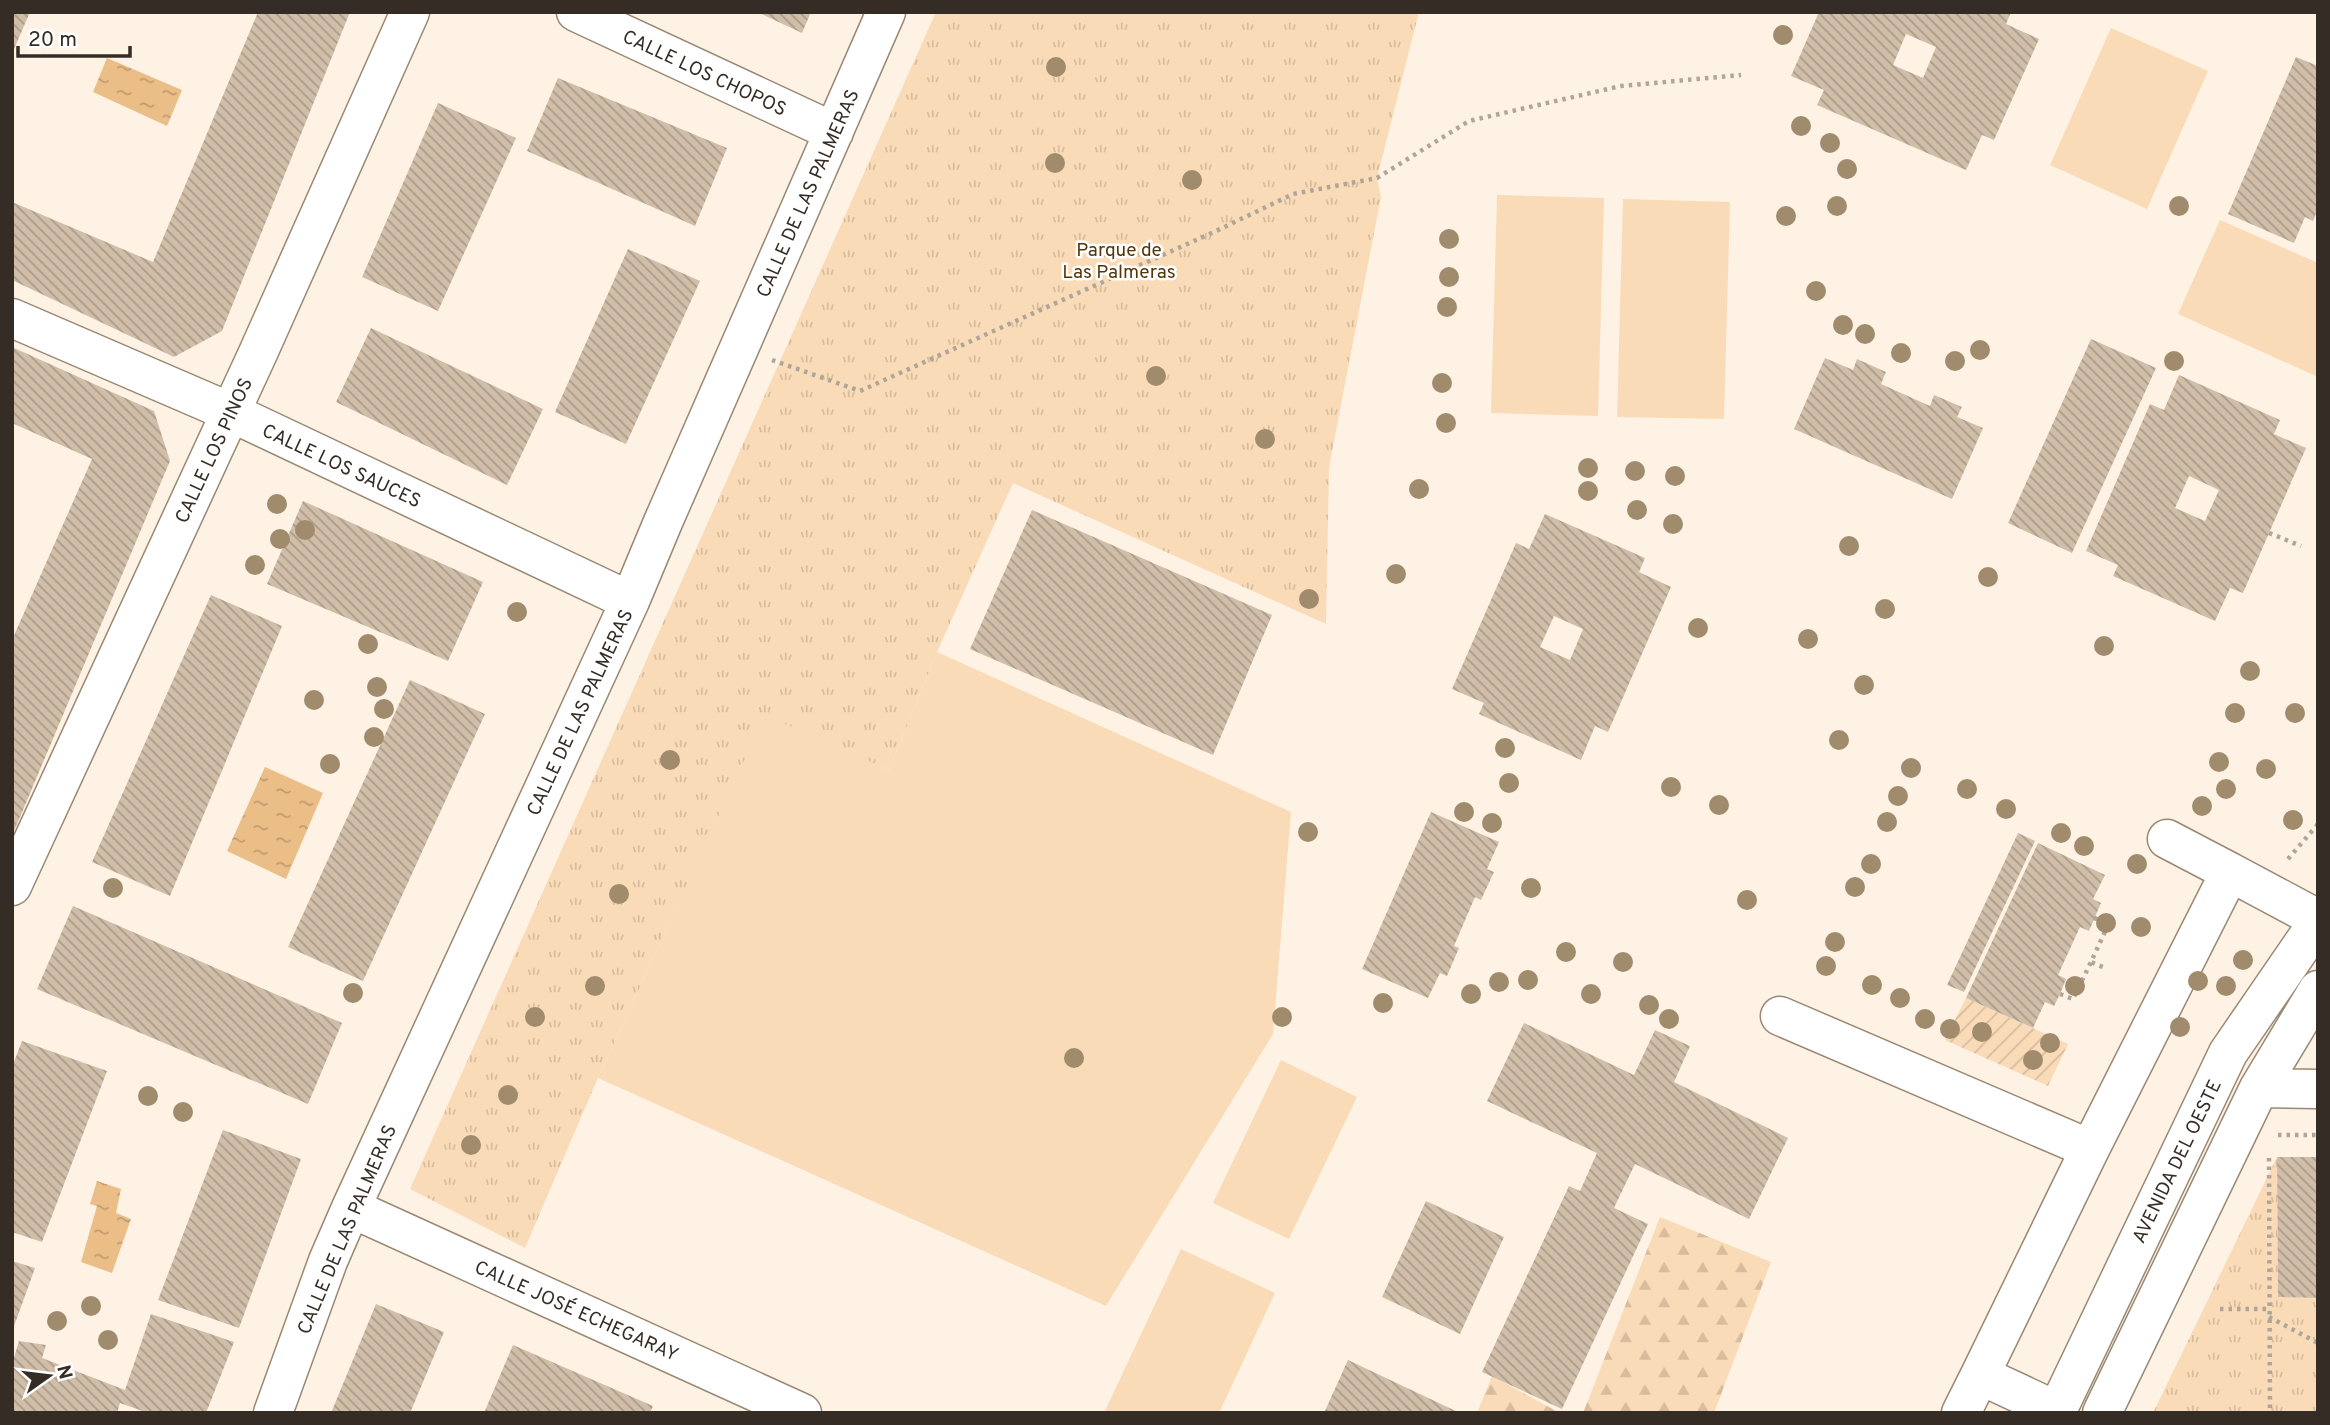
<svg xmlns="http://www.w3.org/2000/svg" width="2330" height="1425" font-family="Overpass,sans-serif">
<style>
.grass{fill:#fadbb7}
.forest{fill:url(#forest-firs)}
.park{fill:url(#park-tufts)}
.garden{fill:url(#garden-furrows)}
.water{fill:url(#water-ripples)}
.building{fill:url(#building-back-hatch);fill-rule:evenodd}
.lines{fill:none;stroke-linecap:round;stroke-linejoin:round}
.minor-casing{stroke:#998873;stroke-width:41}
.path{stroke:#afa59a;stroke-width:4.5;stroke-dasharray:3.5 5;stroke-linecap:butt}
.minor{stroke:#fff;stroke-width:38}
.tree{fill:#a08b6c}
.labels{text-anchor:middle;stroke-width:5;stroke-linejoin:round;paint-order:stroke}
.street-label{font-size:19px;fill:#352d25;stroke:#fff}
.park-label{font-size:19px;fill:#543609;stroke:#fff}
</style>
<defs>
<pattern id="forest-firs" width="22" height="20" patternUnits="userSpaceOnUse" patternTransform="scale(1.75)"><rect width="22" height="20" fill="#fadbb7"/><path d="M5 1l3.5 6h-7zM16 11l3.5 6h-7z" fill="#d7bc9d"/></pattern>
<pattern id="park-tufts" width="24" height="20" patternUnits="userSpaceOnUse" patternTransform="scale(1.75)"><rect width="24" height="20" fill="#fadbb7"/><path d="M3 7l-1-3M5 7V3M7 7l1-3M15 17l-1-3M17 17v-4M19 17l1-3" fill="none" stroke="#d7bc9d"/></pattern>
<pattern id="garden-furrows" width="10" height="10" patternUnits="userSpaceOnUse" patternTransform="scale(1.75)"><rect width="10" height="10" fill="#fadbb7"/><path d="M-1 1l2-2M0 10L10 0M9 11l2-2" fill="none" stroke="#d7bc9d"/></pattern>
<pattern id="water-ripples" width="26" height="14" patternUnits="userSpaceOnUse" patternTransform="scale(1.75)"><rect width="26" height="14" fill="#ecbe87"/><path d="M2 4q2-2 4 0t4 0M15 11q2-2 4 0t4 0" fill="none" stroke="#c09b6e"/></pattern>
<pattern id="building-back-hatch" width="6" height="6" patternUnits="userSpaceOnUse" patternTransform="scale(1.75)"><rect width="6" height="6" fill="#d1bea9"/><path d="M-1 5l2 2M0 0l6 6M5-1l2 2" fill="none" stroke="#aa9b89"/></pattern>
</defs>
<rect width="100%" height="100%" fill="#fdf2e4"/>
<path class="grass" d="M 2111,28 L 2208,71 L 2147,209 L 2050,165 Z
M 1497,195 L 1604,198 L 1598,416 L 1491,413 Z
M 1623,199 L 1730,202 L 1724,419 L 1617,417 Z
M 2220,220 L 2318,263 L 2318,377 L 2178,314 Z
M 937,652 L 1291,812 L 1273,1034 L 1106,1306 L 598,1078 L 765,714 L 889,770 Z
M 1281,1060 L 1357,1097 L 1289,1239 L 1213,1203 Z
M 1181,1249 L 1275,1293 L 1219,1413 L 1104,1413 Z"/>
<path class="forest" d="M 1660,1217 L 1771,1262 L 1714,1413 L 1583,1413 Z
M 1492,1376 L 1560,1413 L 1477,1413 Z"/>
<path class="park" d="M 936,12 L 1419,12 L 1377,178 L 1381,197 L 1329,467 L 1326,624 L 1013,483 L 937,652 L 889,770 L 765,715 L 598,1078 L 525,1248 L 410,1189 Z
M 2277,1157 L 2278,1297 L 2318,1298 L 2318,1413 L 2153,1413 Z"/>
<path class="garden" d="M 1966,998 L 2068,1044 L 2048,1086 L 1945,1040 Z"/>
<path class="water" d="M 107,58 L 182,90 L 167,126 L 93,92 Z
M 265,767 L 323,793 L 286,879 L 227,851 Z
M 97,1181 L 121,1189 L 116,1213 L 131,1219 L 112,1273 L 81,1262 L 97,1206 L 90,1204 Z"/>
<path class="building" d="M 12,12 L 30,12 L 12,54 Z
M 258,12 L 350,12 L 222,331 L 174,357 L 12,280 L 12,202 L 153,262 Z
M 757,12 L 811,12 L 802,33 Z
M 1819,12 L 2011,12 L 2006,24 L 2039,39 L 1994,140 L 1982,135 L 1966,170 L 1817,105 L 1824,90 L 1791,76 ZM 1906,34 L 1936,47 L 1923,78 L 1893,65 Z
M 2296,57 L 2318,66 L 2318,209 L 2313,221 L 2305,217 L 2294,243 L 2228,214 Z
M 558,78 L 727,148 L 695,226 L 527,151 Z
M 438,103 L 516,138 L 438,311 L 362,277 Z
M 628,249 L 700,281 L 626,444 L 555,412 Z
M 371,328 L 543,409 L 507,485 L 336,402 Z
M 2091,339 L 2156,368 L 2072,553 L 2008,523 Z
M 12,347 L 154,411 L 170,461 L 12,836 L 12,640 L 92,459 L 12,423 Z
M 1825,358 L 1853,370 L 1857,359 L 1886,372 L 1881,384 L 1930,406 L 1934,395 L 1962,407 L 1957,417 L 1983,428 L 1952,499 L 1794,429 Z
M 2179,375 L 2280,420 L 2274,434 L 2306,448 L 2243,593 L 2230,588 L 2215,621 L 2113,576 L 2118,565 L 2086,551 L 2150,404 L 2164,410 ZM 2189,476 L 2219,490 L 2205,521 L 2175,508 Z
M 303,501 L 483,582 L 448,661 L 267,584 Z
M 1032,510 L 1272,615 L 1213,755 L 970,649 Z
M 1545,514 L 1645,558 L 1639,572 L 1671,587 L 1608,732 L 1595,726 L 1581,760 L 1479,714 L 1484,703 L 1452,689 L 1516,543 L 1529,549 ZM 1554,616 L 1583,629 L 1570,660 L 1540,647 Z
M 211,595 L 282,626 L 170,896 L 92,862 Z
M 410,680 L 485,714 L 363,981 L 288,947 Z
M 1431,812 L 1499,842 L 1487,869 L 1494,872 L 1481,900 L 1475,897 L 1454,946 L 1459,948 L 1447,976 L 1440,973 L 1428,998 L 1362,969 Z
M 2018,833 L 2035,841 L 1964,992 L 1947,985 Z
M 2038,843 L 2105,875 L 2093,899 L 2101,903 L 2089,931 L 2080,927 L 2058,975 L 2066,979 L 2060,994 L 2054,1006 L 2045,1002 L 2033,1028 L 1966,998 Z
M 73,906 L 342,1023 L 308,1104 L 37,989 Z
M 1524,1023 L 1634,1075 L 1655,1030 L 1690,1046 L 1674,1082 L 1788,1138 L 1749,1219 L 1635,1164 L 1614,1208 L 1648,1224 L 1562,1409 L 1482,1372 L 1569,1186 L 1580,1191 L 1597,1153 L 1487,1101 Z
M 22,1041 L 107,1071 L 42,1242 L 12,1232 L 12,1067 Z
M 223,1130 L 301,1159 L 239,1328 L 158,1300 Z
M 2277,1157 L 2318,1157 L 2318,1298 L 2278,1297 Z
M 1426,1201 L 1504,1237 L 1460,1334 L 1382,1297 Z
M 12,1261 L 35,1268 L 13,1329 L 12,1329 Z
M 376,1304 L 444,1332 L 410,1413 L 331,1413 Z
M 151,1314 L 234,1342 L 206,1413 L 148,1413 L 120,1403 L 117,1413 L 12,1413 L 12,1364 L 19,1341 L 46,1345 L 42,1358 L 125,1390 Z
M 513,1345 L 653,1406 L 650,1413 L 484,1413 Z
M 1348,1360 L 1460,1413 L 1324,1413 Z"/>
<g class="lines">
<defs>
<path id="minor" d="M 576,12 L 834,132
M 12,318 L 230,412 L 630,601
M 2167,839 L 2230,872
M 12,886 L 258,353 L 410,12
M 1780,1016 L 2090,1149
M 2259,1088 L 2318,1089
M 351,1208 L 802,1413
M 2057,1411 L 1980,1375 L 2090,1149 L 2230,872 L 2318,919
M 273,1413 L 328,1261 L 351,1208 L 630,601 L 663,522 L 886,12
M 1961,1413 L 1980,1375
M 2056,1413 L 2228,1053 L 2318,922
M 2102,1413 L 2259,1088 L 2318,990"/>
</defs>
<use href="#minor" class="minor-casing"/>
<path class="path" d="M 772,360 L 860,391 L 1214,232 L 1293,194 L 1377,178 L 1469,121 L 1621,86 L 1741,75
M 2269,533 L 2301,546
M 2288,859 L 2318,824
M 2094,918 L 2109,923 L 2091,962 L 2105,968
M 2060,994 L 2073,999 L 2091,962
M 2278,1135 L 2318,1135
M 2269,1158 L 2270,1413
M 2220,1309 L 2269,1309
M 2269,1317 L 2318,1343"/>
<use href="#minor" class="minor"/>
</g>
<g class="tree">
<circle cx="1783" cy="35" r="10"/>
<circle cx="1056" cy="67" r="10"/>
<circle cx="1801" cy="126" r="10"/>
<circle cx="1830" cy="143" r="10"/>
<circle cx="1055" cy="163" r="10"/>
<circle cx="1847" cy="169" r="10"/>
<circle cx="1192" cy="180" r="10"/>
<circle cx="1837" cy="206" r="10"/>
<circle cx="2179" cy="206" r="10"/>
<circle cx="1786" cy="216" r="10"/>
<circle cx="1449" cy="239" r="10"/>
<circle cx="1449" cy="277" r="10"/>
<circle cx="1816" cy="291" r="10"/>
<circle cx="1447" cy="307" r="10"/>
<circle cx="1843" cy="325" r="10"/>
<circle cx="1865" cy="334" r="10"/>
<circle cx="1980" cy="350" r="10"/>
<circle cx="1901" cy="353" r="10"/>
<circle cx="1955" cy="361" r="10"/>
<circle cx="2174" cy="361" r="10"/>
<circle cx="1156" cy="376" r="10"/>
<circle cx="1442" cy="383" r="10"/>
<circle cx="1446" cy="423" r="10"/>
<circle cx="1265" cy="439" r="10"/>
<circle cx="1588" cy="468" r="10"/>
<circle cx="1635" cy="471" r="10"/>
<circle cx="1675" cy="476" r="10"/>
<circle cx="1419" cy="489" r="10"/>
<circle cx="1588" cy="491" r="10"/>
<circle cx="277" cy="504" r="10"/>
<circle cx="1637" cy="510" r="10"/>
<circle cx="1673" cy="524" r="10"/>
<circle cx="305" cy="530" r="10"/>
<circle cx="280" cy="539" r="10"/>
<circle cx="1849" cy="546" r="10"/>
<circle cx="255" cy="565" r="10"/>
<circle cx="1396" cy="574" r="10"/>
<circle cx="1988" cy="577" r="10"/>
<circle cx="1309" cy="599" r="10"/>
<circle cx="1885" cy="609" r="10"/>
<circle cx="517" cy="612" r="10"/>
<circle cx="1698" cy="628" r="10"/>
<circle cx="1808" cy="639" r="10"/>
<circle cx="368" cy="644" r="10"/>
<circle cx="2104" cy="646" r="10"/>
<circle cx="2250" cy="671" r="10"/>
<circle cx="1864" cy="685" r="10"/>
<circle cx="377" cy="687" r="10"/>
<circle cx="314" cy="700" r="10"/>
<circle cx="384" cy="709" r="10"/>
<circle cx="2235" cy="713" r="10"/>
<circle cx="2295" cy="713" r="10"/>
<circle cx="374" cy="737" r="10"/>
<circle cx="1839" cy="740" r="10"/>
<circle cx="1505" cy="748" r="10"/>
<circle cx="670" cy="760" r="10"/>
<circle cx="2219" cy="762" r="10"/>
<circle cx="330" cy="764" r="10"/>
<circle cx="1911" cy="768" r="10"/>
<circle cx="2266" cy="769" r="10"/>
<circle cx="1509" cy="783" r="10"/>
<circle cx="1671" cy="787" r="10"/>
<circle cx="1967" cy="789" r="10"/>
<circle cx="2226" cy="789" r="10"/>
<circle cx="1898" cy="796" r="10"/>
<circle cx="1719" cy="805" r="10"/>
<circle cx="2202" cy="806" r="10"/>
<circle cx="2006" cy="809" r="10"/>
<circle cx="1464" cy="812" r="10"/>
<circle cx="2293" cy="820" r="10"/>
<circle cx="1887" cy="822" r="10"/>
<circle cx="1492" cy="823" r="10"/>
<circle cx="1308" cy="832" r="10"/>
<circle cx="2061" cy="833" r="10"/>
<circle cx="2084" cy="846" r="10"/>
<circle cx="1871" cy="864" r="10"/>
<circle cx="2137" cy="864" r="10"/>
<circle cx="1855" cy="887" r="10"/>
<circle cx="113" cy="888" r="10"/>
<circle cx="1531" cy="888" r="10"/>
<circle cx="619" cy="894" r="10"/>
<circle cx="1747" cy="900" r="10"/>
<circle cx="2106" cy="923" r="10"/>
<circle cx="2141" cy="927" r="10"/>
<circle cx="1835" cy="942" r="10"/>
<circle cx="1566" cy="952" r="10"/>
<circle cx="2243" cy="960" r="10"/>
<circle cx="1623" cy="962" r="10"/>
<circle cx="1826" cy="966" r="10"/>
<circle cx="1528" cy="980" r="10"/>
<circle cx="2198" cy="981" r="10"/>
<circle cx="1499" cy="982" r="10"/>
<circle cx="1872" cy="985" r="10"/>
<circle cx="595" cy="986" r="10"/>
<circle cx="2075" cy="986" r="10"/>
<circle cx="2226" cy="986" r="10"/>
<circle cx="353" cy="993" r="10"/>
<circle cx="1471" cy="994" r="10"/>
<circle cx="1591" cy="994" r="10"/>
<circle cx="1900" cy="998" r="10"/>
<circle cx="1383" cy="1003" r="10"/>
<circle cx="1649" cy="1005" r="10"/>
<circle cx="535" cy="1017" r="10"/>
<circle cx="1282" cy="1017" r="10"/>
<circle cx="1669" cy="1019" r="10"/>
<circle cx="1925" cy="1019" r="10"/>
<circle cx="2180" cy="1027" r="10"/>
<circle cx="1950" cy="1029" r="10"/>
<circle cx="1982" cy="1032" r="10"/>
<circle cx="2050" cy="1043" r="10"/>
<circle cx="1074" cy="1058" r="10"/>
<circle cx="2033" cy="1060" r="10"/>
<circle cx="508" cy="1095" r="10"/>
<circle cx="148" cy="1096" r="10"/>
<circle cx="183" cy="1112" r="10"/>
<circle cx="471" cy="1145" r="10"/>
<circle cx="91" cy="1306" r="10"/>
<circle cx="57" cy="1321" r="10"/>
<circle cx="108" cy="1340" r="10"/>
</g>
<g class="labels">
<g class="street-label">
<text transform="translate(705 72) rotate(25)" y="7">CALLE LOS CHOPOS</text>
<text transform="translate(807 193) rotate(-66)" y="7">CALLE DE LAS PALMERAS</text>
<text transform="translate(213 450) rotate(-65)" y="7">CALLE LOS PINOS</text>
<text transform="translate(342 465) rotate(25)" y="7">CALLE LOS SAUCES</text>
<text transform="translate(579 712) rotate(-65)" y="7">CALLE DE LAS PALMERAS</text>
<text transform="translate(2176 1161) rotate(-64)" y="7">AVENIDA DEL OESTE</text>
<text transform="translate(346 1229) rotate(-67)" y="7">CALLE DE LAS PALMERAS</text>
<text transform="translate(577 1310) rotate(24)" y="7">CALLE JOSÉ ECHEGARAY</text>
</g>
<g class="park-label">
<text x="1119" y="256">Parque de<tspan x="1119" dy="22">Las Palmeras</tspan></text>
</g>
</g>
<rect width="2330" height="1425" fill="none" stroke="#352d25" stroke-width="28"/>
<g transform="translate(49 1376) rotate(76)" stroke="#ffffff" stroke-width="5" paint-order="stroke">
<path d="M0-5L12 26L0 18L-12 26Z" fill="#352d25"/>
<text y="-10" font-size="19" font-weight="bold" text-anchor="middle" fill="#352d25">N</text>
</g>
<path d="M18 46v10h112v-10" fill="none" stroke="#352d25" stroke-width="3.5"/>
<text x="28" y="46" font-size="21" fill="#352d25" stroke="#ffffff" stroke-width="5" paint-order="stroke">20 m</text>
</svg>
